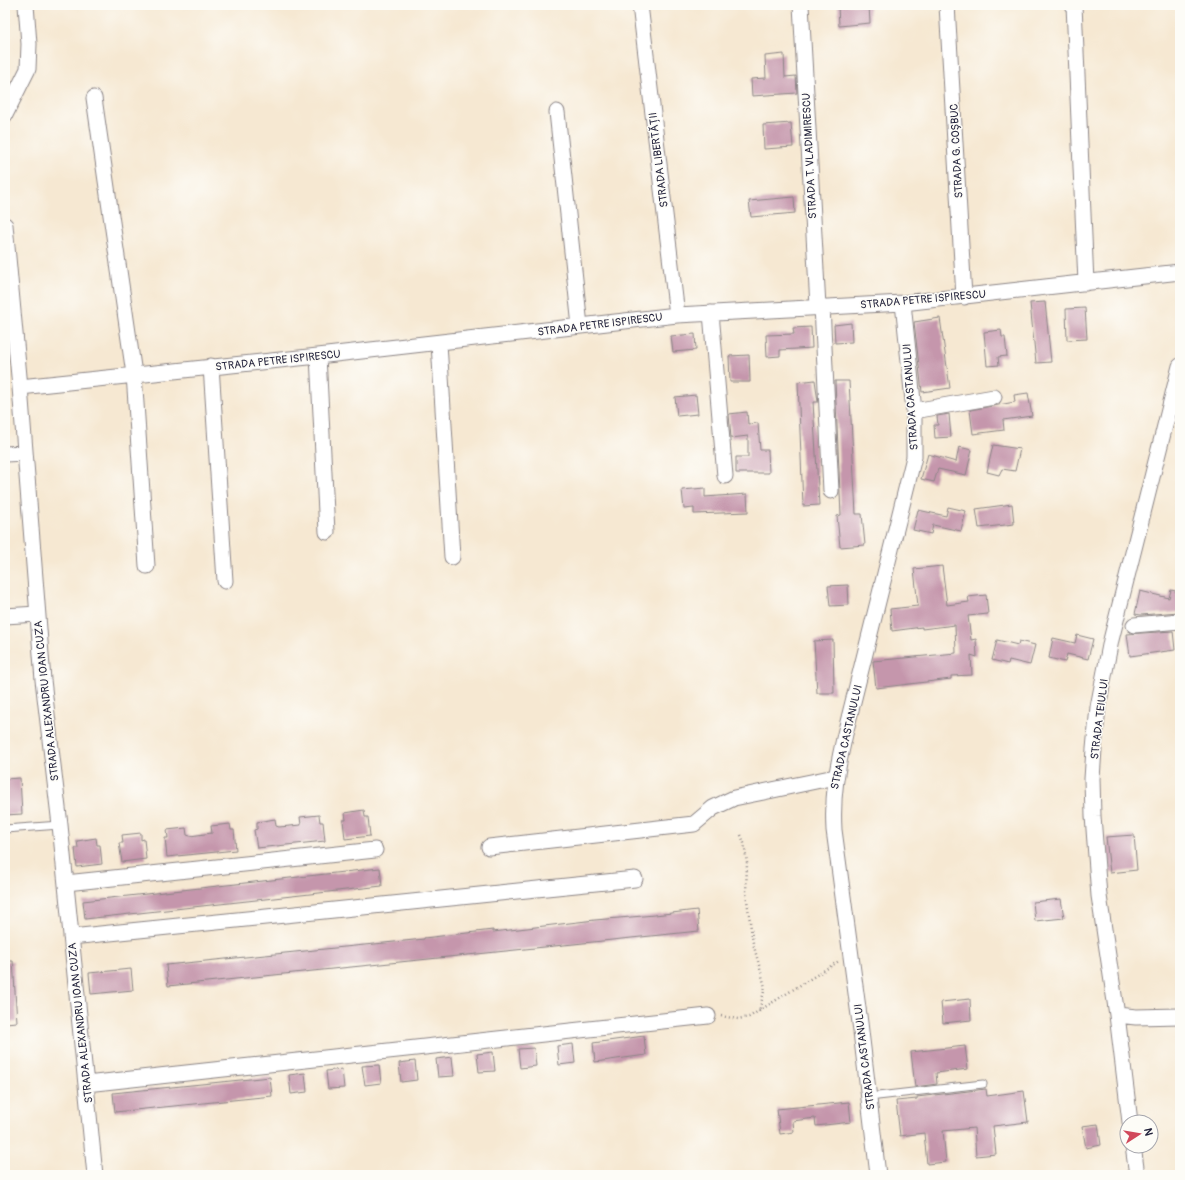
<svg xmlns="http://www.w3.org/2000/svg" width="1185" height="1180" font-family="Pangolin,sans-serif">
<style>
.building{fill:#c596ac}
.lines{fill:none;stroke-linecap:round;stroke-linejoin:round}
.service-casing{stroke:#8c8586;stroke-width:9}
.minor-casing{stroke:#8c8586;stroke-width:17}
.path{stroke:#8c8586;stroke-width:2.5;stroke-dasharray:1 3;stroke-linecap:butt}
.service{stroke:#fff;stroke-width:7}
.minor{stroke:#fff;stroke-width:15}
.labels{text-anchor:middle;stroke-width:3;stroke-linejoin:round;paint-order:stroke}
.street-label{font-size:11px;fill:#22223b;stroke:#fdfcf7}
</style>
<rect width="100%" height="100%" fill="#fdfcf7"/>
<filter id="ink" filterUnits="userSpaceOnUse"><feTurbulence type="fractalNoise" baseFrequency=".025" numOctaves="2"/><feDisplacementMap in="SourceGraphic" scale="8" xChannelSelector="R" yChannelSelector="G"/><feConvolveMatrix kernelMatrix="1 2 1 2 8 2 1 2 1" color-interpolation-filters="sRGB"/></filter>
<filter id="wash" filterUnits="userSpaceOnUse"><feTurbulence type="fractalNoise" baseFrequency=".012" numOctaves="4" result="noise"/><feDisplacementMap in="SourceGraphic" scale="16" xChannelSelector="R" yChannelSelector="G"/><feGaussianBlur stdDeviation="0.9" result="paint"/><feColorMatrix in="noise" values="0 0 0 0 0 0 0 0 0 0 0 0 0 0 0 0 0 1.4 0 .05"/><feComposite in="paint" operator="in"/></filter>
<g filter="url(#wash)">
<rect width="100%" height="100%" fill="#f6e8d2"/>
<g id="blocks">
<path class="building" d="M 838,5 L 869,5 L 870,23 L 839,26 Z
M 784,54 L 785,77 L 796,76 L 797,93 L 752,96 L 751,79 L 766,78 L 765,56 Z
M 791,123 L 793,147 L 764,149 L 763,125 Z
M 794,197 L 795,213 L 751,217 L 749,201 Z
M 1045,302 L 1051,362 L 1036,363 L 1030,303 Z
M 1085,308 L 1087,339 L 1067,340 L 1066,309 Z
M 940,318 L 950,388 L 922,392 L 914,322 Z
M 851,323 L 852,342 L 835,343 L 834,325 Z
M 811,327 L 812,348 L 780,350 L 780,356 L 767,357 L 766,335 L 794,334 L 793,328 Z
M 1001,330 L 1002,337 L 1005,337 L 1007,356 L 998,357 L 999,365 L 987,366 L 984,332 Z
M 695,334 L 696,350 L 673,352 L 671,336 Z
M 749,355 L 750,382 L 730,382 L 729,356 Z
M 815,380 L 818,402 L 813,402 L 819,505 L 803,506 L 798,382 Z
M 835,381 L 849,381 L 856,514 L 862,514 L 865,545 L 840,547 L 837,516 L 841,515 Z
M 1028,393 L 1032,416 L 1003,420 L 1004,430 L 973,434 L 970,410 L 1015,402 L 1014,395 Z
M 696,395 L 698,414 L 677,416 L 675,397 Z
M 747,412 L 748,424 L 758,423 L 760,450 L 768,450 L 769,473 L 736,473 L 736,457 L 748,457 L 748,436 L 731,438 L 729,414 Z
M 949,414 L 951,437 L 935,438 L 934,425 L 938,425 L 937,416 Z
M 993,445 L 1020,449 L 1015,471 L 1002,469 L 999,475 L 987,472 Z
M 959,447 L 972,450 L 966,475 L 938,469 L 934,482 L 921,479 L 928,454 L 956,462 Z
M 705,488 L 705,497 L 747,494 L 748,512 L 694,514 L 694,508 L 684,509 L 682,490 Z
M 1012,504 L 1014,524 L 979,528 L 976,509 Z
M 948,507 L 966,511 L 961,531 L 933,525 L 931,534 L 913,530 L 918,510 L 946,516 Z
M 942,566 L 947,605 L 969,602 L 968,597 L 986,595 L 988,614 L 968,616 L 971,640 L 976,639 L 977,657 L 971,655 L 972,675 L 951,676 L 951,679 L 876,688 L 873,661 L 956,653 L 955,625 L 922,629 L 922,627 L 892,631 L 890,609 L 918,606 L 914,569 Z
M 848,585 L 849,605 L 830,606 L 828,586 Z
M 1171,590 L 1180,592 L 1179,612 L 1141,615 L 1135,614 L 1140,591 L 1169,598 Z
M 1173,631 L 1175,650 L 1130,656 L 1127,634 Z
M 1077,635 L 1093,639 L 1088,659 L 1067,654 L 1065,662 L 1049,658 L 1053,638 L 1075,643 Z
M 833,640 L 834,693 L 817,693 L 814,641 Z
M 997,640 L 1018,645 L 1019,641 L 1035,645 L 1030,665 L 1009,660 L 1008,664 L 992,660 Z
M 20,778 L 22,814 L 5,815 L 5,779 Z
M 364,810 L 365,817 L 368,817 L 370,836 L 345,839 L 343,820 L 346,820 L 345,813 Z
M 319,815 L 320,822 L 323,822 L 325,841 L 257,848 L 254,830 L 257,829 L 257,822 L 275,819 L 276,826 L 279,827 L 301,825 L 300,817 Z
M 230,824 L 231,830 L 234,830 L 236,850 L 167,857 L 165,838 L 168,838 L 167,830 L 186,828 L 187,835 L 190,836 L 212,833 L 211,826 Z
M 141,833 L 141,840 L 144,839 L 146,859 L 122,862 L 119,843 L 123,843 L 122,835 Z
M 1134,835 L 1137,870 L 1110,873 L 1106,837 Z
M 96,838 L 97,845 L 100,845 L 102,864 L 77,867 L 75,848 L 78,848 L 77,841 Z
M 380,868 L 382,886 L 85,919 L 83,901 Z
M 1061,899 L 1064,918 L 1035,921 L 1033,902 Z
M 697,910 L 699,931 L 168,986 L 166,965 L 424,939 L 424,938 L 493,930 L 493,932 L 595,920 L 655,915 Z
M 5,961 L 13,961 L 17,1022 L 5,1023 Z
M 131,969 L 133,990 L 91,994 L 89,973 Z
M 970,999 L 971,1020 L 943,1023 L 941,1002 Z
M 644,1036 L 646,1055 L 595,1062 L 593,1043 Z
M 573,1044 L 575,1063 L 559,1065 L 557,1046 Z
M 965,1046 L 968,1069 L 936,1073 L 937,1084 L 915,1087 L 911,1052 Z
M 534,1048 L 536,1066 L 520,1068 L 518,1049 Z
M 493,1052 L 495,1071 L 479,1072 L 477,1054 Z
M 452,1057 L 454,1076 L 438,1077 L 436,1059 Z
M 415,1061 L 417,1080 L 401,1082 L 399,1063 Z
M 379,1065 L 381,1083 L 365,1085 L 362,1066 Z
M 342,1069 L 344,1088 L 328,1089 L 326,1071 Z
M 305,1073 L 307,1092 L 291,1094 L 289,1075 Z
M 270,1077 L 272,1096 L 115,1112 L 113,1093 Z
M 986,1089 L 987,1096 L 1024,1091 L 1028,1122 L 993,1126 L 996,1154 L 976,1156 L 974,1128 L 943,1131 L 946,1162 L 927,1164 L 924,1133 L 900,1136 L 896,1101 L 917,1099 L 917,1097 Z
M 849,1102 L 851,1122 L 816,1126 L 815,1118 L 793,1121 L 794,1132 L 780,1134 L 777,1109 Z
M 1098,1124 L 1101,1145 L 1086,1148 L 1082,1126 Z"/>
</g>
</g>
<g filter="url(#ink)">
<use href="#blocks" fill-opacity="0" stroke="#8c8586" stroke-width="1"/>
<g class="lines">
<defs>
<path id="service" d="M 5,829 L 60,825
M 869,1097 L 983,1084"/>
<path id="minor" d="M 640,5 L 677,315
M 801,5 L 818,306
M 947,5 L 964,297
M 1074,5 L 1086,283
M 94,98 L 134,374 L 147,566
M 557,112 L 580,326
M 5,115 L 28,69 L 29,44 L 26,5
M 5,225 L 20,387 L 43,680 L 60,825 L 95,1175
M 822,306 L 831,491
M 711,313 L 725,476
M 439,343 L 452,557
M 318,356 L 327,532
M 211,366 L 225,581
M 20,387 L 318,356 L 677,315 L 903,303 L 1180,272
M 914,411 L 994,397
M 5,454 L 25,453
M 5,616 L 37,614
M 1134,625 L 1180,621
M 489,847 L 694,824 L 713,808 L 734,798 L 835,777
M 66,883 L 375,850
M 71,937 L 635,879
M 1117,1015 L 1136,1017 L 1180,1016
M 86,1084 L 708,1016
M 1130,1122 L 1117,1015 L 1099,896 L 1093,816 L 1092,779 L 1094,749 L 1098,707 L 1111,640 L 1180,366
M 1133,1146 L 1137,1175
M 878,1175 L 860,1023 L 834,830 C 832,793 837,770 845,734 L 914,457 L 914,411 L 903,303"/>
</defs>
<use href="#service" class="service-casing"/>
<use href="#minor" class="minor-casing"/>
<path class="path" d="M 741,835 L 744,843 L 747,863 L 746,893 L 753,943 L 765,987 L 759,1012
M 721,1016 L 738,1019 L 749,1017 L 839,961"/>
<use href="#service" class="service"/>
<use href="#minor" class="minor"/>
</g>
</g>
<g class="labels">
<g class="street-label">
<text transform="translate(956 151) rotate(-93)" y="4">STRADA G. COȘBUC</text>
<text transform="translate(809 156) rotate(-93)" y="4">STRADA T. VLADIMIRESCU</text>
<text transform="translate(658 160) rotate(-97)" y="4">STRADA LIBERTĂȚII</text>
<text transform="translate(923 299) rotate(-5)" y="4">STRADA PETRE ISPIRESCU</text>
<text transform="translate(600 324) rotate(-7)" y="4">STRADA PETRE ISPIRESCU</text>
<text transform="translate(278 360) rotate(-6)" y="4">STRADA PETRE ISPIRESCU</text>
<text transform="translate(910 397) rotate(-94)" y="4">STRADA CASTANULUI</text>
<text transform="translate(46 701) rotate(-96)" y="4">STRADA ALEXANDRU IOAN CUZA</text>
<text transform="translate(1099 719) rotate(-83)" y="4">STRADA TEIULUI</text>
<text transform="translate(846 737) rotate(-77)" y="4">STRADA CASTANULUI</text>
<text transform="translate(80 1023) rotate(-96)" y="4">STRADA ALEXANDRU IOAN CUZA</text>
<text transform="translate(864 1057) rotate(-97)" y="4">STRADA CASTANULUI</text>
</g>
</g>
<rect width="1185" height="1180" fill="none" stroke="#fdfcf7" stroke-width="20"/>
<g transform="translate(1139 1134) rotate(78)"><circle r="19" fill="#fdfcf7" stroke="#a5a5ac"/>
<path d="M0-3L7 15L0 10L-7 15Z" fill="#d1495b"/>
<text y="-6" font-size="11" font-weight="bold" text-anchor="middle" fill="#22223b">N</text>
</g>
</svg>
